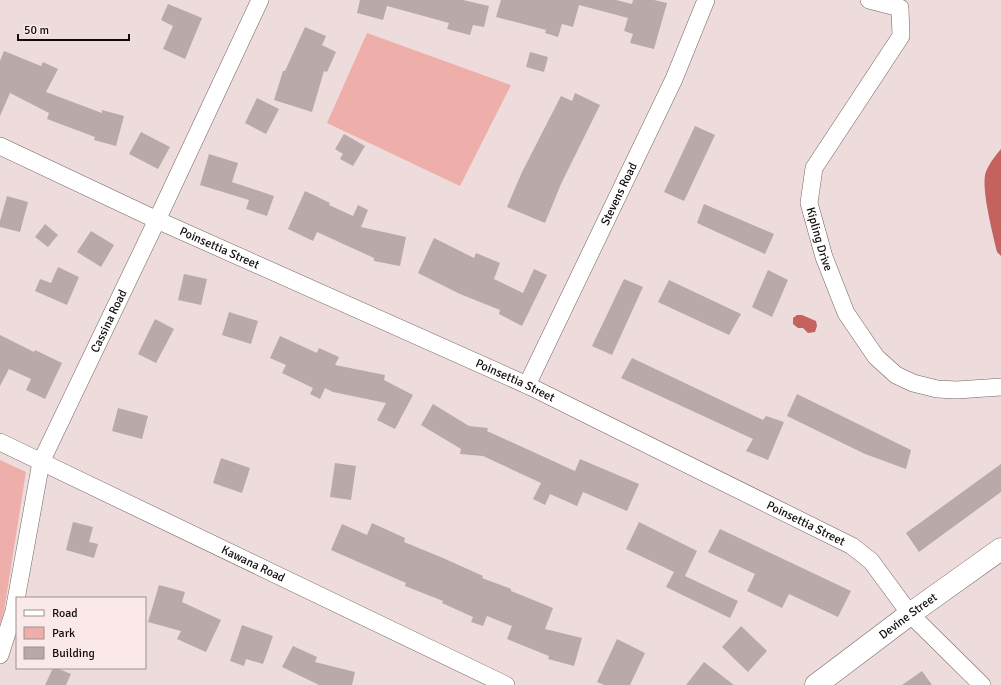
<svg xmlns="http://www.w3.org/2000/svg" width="1001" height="685" font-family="Signika,sans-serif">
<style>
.green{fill:#eeafaa}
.water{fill:#c3625e}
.building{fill:#b9a9a8}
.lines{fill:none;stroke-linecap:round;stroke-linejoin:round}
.minor-casing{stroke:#736463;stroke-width:18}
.primary-casing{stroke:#736463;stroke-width:23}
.minor{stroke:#fff;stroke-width:17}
.primary{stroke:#fff;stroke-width:22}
.labels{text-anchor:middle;stroke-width:4;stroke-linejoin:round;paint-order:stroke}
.street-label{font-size:12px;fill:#120d0c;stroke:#fae9e8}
</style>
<rect width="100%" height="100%" fill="#eddcdb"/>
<path class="green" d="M 367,33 L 511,85 L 460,186 L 327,123 Z
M 0,460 L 26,472 L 4,611 L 0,624 Z"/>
<path class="water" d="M 1001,149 L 1001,256 L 997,252 C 993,234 982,193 985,175 C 987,166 995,156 1001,149 Z
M 797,315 L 802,315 L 816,321 L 817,326 L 815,332 L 808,333 L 803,328 L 798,328 L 793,324 L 793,318 Z"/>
<path class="building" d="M 360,0 L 463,0 L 489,6 L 484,27 L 473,25 L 470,35 L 447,29 L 449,23 L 387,6 L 383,20 L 357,13 Z
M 501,0 L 616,0 L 632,4 L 633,0 L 654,0 L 667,3 L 654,49 L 630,43 L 633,34 L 624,31 L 628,18 L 579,5 L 573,27 L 562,24 L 558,37 L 545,33 L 546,30 L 496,17 Z
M 168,4 L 202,18 L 185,59 L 163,49 L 173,26 L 161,20 Z
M 305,27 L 326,36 L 322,45 L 336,52 L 327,72 L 324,71 L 312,112 L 274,100 L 283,71 L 285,71 Z
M 4,51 L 41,66 L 43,62 L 58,69 L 46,92 L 102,113 L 102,110 L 124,116 L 116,146 L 94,140 L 95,137 L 47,119 L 49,113 L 10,93 L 0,116 L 0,61 Z
M 530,52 L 548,57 L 544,72 L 526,67 Z
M 575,93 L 600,105 L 561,184 L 545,223 L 507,207 L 522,172 L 561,96 L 572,101 Z
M 257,98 L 279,109 L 266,134 L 245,123 Z
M 695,126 L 715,135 L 684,201 L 664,192 Z
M 141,132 L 170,147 L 158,169 L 129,154 Z
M 344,134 L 365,146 L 353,166 L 340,159 L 343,154 L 335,149 Z
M 209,154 L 238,163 L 232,182 L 274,196 L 267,216 L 246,209 L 249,200 L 200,185 Z
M 305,191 L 330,203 L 329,205 L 353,216 L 358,205 L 368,210 L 361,227 L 406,237 L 400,266 L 374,261 L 374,258 L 317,232 L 313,241 L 288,229 Z
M 7,196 L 28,202 L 20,232 L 0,227 L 0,221 Z
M 704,204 L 774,234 L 765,254 L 697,223 Z
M 45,224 L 58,235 L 48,247 L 35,237 Z
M 91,231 L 114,245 L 101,267 L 77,252 Z
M 434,238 L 474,258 L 476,253 L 500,263 L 494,279 L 523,293 L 534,269 L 547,275 L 522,326 L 499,314 L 500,310 L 460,294 L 418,273 Z
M 58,267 L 79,277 L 67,305 L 35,291 L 40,279 L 51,283 Z
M 768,270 L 788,280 L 772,317 L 752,307 Z
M 184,274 L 207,279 L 201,305 L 178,300 Z
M 624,279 L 643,287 L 612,355 L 592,346 Z
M 669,280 L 741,314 L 729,335 L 658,302 Z
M 229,312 L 258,321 L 251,344 L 222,335 Z
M 155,319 L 174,329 L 156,363 L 138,354 Z
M 0,335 L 34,352 L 35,350 L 62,363 L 45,399 L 26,390 L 31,379 L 9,369 L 0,386 Z
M 280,336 L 317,353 L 319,348 L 339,357 L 335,365 L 385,375 L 384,380 L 413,395 L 395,429 L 377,420 L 386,403 L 333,392 L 325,388 L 320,399 L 310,394 L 313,388 L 282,373 L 286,365 L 270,358 Z
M 632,358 L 763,420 L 766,416 L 784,422 L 768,460 L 746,451 L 753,439 L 621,378 Z
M 797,394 L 911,450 L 906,469 L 865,454 L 787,416 Z
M 433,404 L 469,426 L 488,428 L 487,431 L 575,471 L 580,459 L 639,484 L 627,511 L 583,492 L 577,506 L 550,494 L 545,505 L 533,499 L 541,483 L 483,456 L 460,454 L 461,449 L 421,425 Z
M 118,408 L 148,416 L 142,439 L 112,431 Z
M 221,458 L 250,468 L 242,493 L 213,483 Z
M 335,463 L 356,466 L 351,500 L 330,497 Z
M 1001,464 L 1001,492 L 919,552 L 906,533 Z
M 73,522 L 93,527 L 89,542 L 98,544 L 94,558 L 66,550 Z
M 639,522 L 697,551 L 685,576 L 738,601 L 730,618 L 666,587 L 674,572 L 626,549 Z
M 372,523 L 405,538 L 404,542 L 443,558 L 483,576 L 482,578 L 511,589 L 511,591 L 553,608 L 545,629 L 582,638 L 574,666 L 548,659 L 549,656 L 507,639 L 512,626 L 487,616 L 483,626 L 471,622 L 473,617 L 442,603 L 443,601 L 405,586 L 406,583 L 331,550 L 342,524 L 367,535 Z
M 720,529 L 851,591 L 838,617 L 789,594 L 782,608 L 747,591 L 755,574 L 708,552 Z
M 159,585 L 185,592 L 182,602 L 221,620 L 206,652 L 177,639 L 181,631 L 148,622 Z
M 242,625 L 273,636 L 263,664 L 246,659 L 244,666 L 230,661 Z
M 741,626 L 767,651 L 748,672 L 722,647 Z
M 617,639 L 645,653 L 630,685 L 604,685 L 597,682 Z
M 293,646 L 317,657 L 315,662 L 355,672 L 352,685 L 319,685 L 282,667 Z
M 704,662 L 734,685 L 686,685 Z
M 53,668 L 57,668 L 71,674 L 66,685 L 45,685 Z
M 922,671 L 932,685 L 902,685 Z"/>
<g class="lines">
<defs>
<g id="minor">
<path id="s1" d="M 869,0 L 900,8 L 901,36 L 814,168 L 809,203 L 824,257 L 846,313 L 876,357 L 896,375 L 913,383 L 937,389 L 957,390 L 1001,387"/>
<path id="s2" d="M 0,146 L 157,220 L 527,385 L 852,546 L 871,561 L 910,614 L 982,685"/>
<path id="s3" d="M 527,385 L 674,79 L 706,0"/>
<path id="s4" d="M 0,442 L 506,685"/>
<path id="s5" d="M 0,655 L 14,611 L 41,462 L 157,220 L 260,0"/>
</g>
<g id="primary">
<path id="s6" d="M 816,685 L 910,614 L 1001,549"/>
</g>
</defs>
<use href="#minor" class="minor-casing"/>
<use href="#primary" class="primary-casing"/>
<use href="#minor" class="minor"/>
<use href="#primary" class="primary"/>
</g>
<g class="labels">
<g class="street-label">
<text dy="4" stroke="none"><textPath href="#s3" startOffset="212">Stevens Road</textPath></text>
<text dy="4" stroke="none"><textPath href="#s1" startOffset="291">Kipling Drive</textPath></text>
<text dy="4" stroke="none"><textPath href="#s2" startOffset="242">Poinsettia Street</textPath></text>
<text dy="4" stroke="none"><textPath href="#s5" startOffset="354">Cassina Road</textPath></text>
<text dy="4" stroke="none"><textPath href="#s2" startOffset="566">Poinsettia Street</textPath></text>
<text dy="4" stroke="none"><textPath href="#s2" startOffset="890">Poinsettia Street</textPath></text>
<text dy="4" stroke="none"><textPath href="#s4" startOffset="281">Kawana Road</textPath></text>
<text dy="4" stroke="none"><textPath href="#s6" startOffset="115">Devine Street</textPath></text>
</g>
</g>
<rect x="16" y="597" width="130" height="72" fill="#fae9e8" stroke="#9d9190"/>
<rect x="24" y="610" width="20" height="6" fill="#ffffff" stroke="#9d9190"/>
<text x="52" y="617" font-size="12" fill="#120d0c">Road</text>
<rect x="24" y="627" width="20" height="12" fill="#eeafaa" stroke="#9d9190"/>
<text x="52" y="637" font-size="12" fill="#120d0c">Park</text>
<rect x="24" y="647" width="20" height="12" fill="#b9a9a8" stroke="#9d9190"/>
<text x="52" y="657" font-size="12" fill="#120d0c">Building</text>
<path d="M18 34v6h111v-6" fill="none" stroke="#120d0c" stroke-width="2"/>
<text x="24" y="34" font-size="12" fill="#120d0c" stroke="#fae9e8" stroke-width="3" paint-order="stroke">50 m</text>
</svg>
